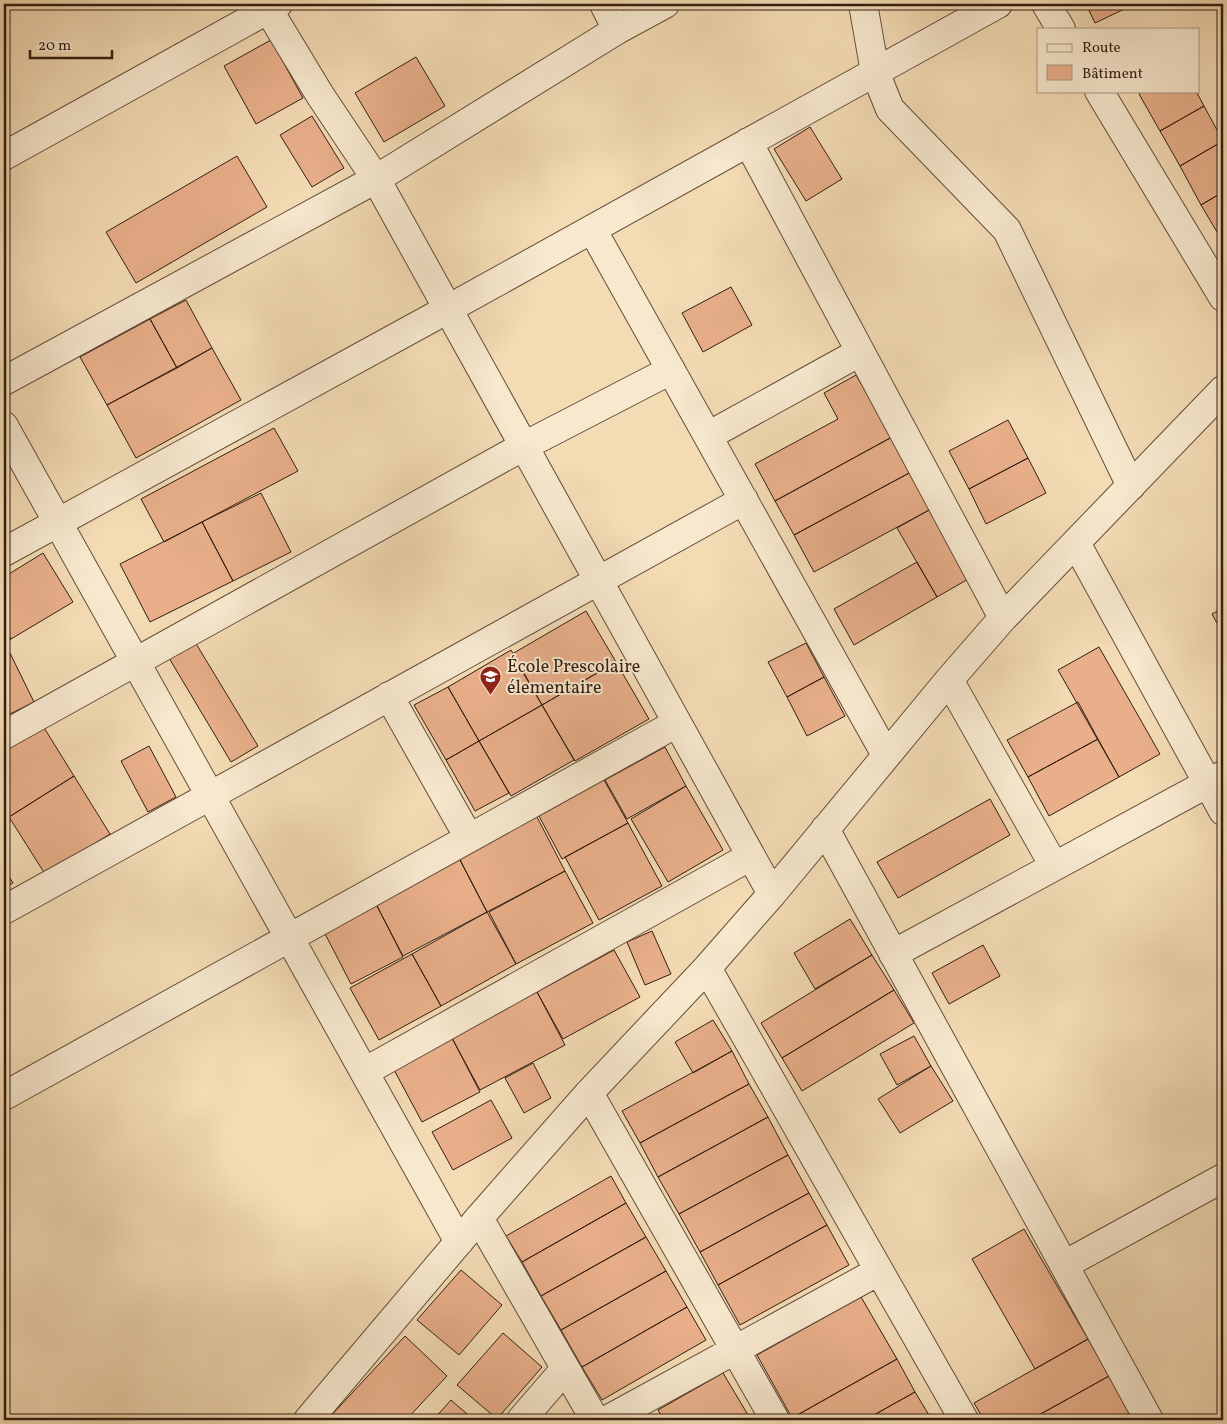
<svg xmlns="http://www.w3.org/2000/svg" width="1227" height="1424" font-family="Vollkorn,serif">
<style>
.building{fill:#e8af8a;stroke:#331e12}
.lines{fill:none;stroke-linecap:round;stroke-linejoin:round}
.minor-casing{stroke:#634d3a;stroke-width:30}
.minor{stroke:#f7e8ce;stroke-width:28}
.labels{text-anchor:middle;stroke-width:4;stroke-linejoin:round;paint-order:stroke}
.poi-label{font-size:18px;fill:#331e12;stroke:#f7e8ce;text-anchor:start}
</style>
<rect width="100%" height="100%" fill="#f3dbb4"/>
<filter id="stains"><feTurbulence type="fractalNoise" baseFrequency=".004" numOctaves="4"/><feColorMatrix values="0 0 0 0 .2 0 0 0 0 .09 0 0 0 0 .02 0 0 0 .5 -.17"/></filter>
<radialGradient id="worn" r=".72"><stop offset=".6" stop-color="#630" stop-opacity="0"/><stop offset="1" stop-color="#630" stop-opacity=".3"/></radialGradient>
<path class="building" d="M 1086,4 L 1135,4 L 1095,23 Z
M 271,40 L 303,98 L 256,124 L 224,66 Z
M 416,57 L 445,106 L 384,142 L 355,93 Z
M 1144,91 L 1196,91 L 1204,106 L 1160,131 L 1139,94 Z
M 1204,106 L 1223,141 L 1180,166 L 1160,131 Z
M 312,116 L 344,168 L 312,187 L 280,135 Z
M 810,127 L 842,179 L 806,201 L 774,149 Z
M 1223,141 L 1223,192 L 1201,205 L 1180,166 Z
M 237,156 L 267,207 L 136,283 L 106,232 Z
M 1223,192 L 1223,235 L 1220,237 L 1201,205 Z
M 731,287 L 752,325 L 703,352 L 682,313 Z
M 186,300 L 212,348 L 177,368 L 150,319 Z
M 150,319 L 177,368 L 107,405 L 80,357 Z
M 212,348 L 241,400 L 136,458 L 107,405 Z
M 856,375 L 892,437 L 775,501 L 755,464 L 838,419 L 824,393 Z
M 1008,420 L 1028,458 L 969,489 L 949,451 Z
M 274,428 L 298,471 L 164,542 L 141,499 Z
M 892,437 L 911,472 L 794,535 L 775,501 Z
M 1028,458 L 1046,493 L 986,524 L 969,489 Z
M 911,472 L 931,509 L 814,572 L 794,535 Z
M 261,493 L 291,552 L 233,581 L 202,522 Z
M 931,509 L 970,578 L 937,597 L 897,528 Z
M 202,522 L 233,581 L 150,622 L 120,564 Z
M 43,553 L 73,602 L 11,639 L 4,627 L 4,577 Z
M 917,562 L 937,597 L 854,645 L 834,609 Z
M 1223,608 L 1223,634 L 1212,614 Z
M 586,611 L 616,662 L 542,705 L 512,654 Z
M 4,627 L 11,639 L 4,643 Z
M 195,642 L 258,746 L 231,762 L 169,658 Z
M 806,643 L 824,677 L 787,697 L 768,662 Z
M 1099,647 L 1160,754 L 1119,777 L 1058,670 Z
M 8,649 L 34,702 L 4,717 L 4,651 Z
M 511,650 L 542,705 L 479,741 L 448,687 Z
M 616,662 L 649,719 L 575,761 L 542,705 Z
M 824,677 L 845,716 L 807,736 L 787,697 Z
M 448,687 L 479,741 L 446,760 L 414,705 Z
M 1078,702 L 1098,739 L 1028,777 L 1007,740 Z
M 542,705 L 574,760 L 511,796 L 479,741 Z
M 43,726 L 74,776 L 9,817 L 4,808 L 4,750 Z
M 1098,739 L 1119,777 L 1049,816 L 1028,777 Z
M 479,741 L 509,793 L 475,811 L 446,760 Z
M 149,746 L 176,797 L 148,812 L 121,761 Z
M 665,747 L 686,786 L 627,819 L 605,780 Z
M 74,776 L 110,834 L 45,874 L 9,817 Z
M 604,780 L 628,823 L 562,859 L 539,816 Z
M 686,786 L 723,850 L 668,882 L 631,819 Z
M 990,799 L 1010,835 L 898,898 L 877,862 Z
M 537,817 L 565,871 L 487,912 L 459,858 Z
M 628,823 L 662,886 L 599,920 L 565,857 Z
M 459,858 L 487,912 L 403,956 L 375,902 Z
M 4,868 L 13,883 L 4,888 Z
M 565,871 L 593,923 L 516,964 L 489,912 Z
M 375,902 L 403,957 L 351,984 L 322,928 Z
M 487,912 L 516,964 L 441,1006 L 412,954 Z
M 850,919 L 872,955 L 815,989 L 794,953 Z
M 652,931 L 671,974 L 645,985 L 627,942 Z
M 983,945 L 1000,976 L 949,1004 L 932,973 Z
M 614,950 L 640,997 L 563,1039 L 537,992 Z
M 412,954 L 441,1006 L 379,1040 L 350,988 Z
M 872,955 L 894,990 L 782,1058 L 761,1023 Z
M 894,990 L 914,1023 L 802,1091 L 782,1058 Z
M 537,992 L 565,1045 L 480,1090 L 452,1038 Z
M 713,1020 L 732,1051 L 693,1073 L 675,1042 Z
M 914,1036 L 931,1066 L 897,1085 L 880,1054 Z
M 452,1038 L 480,1092 L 422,1122 L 393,1068 Z
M 732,1051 L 749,1084 L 640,1143 L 622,1111 Z
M 533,1063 L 551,1098 L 524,1113 L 505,1078 Z
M 931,1066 L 953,1101 L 900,1133 L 878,1099 Z
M 749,1084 L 768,1117 L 658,1177 L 640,1143 Z
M 491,1100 L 512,1138 L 453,1170 L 432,1132 Z
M 768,1117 L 788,1155 L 679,1214 L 658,1177 Z
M 788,1155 L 809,1193 L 700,1252 L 679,1214 Z
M 611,1176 L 626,1203 L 522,1262 L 506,1236 Z
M 809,1193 L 827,1225 L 718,1285 L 700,1252 Z
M 626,1203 L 646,1237 L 541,1296 L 522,1262 Z
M 827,1225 L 849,1265 L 740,1325 L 718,1285 Z
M 1024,1229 L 1088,1339 L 1035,1369 L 972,1259 Z
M 646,1237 L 666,1271 L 561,1330 L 541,1296 Z
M 461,1270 L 502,1305 L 459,1355 L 417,1320 Z
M 666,1271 L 687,1307 L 582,1367 L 561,1330 Z
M 861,1297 L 897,1359 L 792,1418 L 757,1355 Z
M 687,1307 L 706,1340 L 602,1400 L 582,1367 Z
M 503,1333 L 542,1367 L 497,1419 L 457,1385 Z
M 405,1336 L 447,1376 L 406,1420 L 327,1420 Z
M 1088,1339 L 1109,1376 L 1030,1420 L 984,1420 L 974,1403 Z
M 897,1359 L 915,1392 L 865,1420 L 794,1420 L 792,1418 Z
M 723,1373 L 751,1420 L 664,1420 L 658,1410 Z
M 1109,1376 L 1129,1413 L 1117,1420 L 1030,1420 Z
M 915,1392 L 932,1420 L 865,1420 Z
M 451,1400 L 474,1420 L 433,1420 Z"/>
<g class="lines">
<defs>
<path id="minor" d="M 604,4 L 617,30
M 863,4 L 875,72 L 890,109 L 1007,230 L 1131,486
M 1046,4 L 1061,29
M 268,9 L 320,95 L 376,179 L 772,894
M 1099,91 L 1223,297
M 748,142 L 1003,618
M 4,156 L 278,4
M 592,229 L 886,755
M 4,381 L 376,179 L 617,30 L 665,4
M 4,426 L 459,1242
M 708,436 L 860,352
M 1076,543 L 1223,811
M 4,552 L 448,309 L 998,4
M 949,680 L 1054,866
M 389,696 L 469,838
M 4,735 L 524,446 L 671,370
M 825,829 L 1149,1420
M 4,910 L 744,500
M 893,954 L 1223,775
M 707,968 L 964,1420
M 364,1072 L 751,856
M 589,1093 L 775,1420
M 4,1096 L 677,723
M 479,1218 L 595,1420
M 1064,1265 L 1223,1178
M 308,1420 L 479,1218 L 589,1093 L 707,968 L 772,894 L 949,680 L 1003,618 L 1223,390
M 521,1420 L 565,1369
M 607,1420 L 879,1271"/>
</defs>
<use href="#minor" class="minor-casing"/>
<use href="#minor" class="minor"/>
</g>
<defs>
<symbol id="school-pin" viewBox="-11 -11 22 30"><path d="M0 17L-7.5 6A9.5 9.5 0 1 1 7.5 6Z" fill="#8f2418" stroke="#f7e8ce"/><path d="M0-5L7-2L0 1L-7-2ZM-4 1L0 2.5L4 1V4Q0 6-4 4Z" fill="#fff"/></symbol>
</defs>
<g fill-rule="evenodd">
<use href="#school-pin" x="478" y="664" width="25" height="34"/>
</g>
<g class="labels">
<g class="poi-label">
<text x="507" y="672">École Prescolaire<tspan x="507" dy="21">élementaire</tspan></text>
</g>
</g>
<rect width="1227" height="1424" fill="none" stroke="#f3dbb4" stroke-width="20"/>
<rect x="5" y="5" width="1217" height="1414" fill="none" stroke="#331e12" stroke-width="2.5"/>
<rect x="10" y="10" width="1207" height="1404" fill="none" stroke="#331e12"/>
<rect x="1037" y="28" width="162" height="65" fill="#f7e8ce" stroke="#a99783"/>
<rect x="1047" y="44" width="25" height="8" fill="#f7e8ce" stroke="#a99783"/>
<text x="1082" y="52" font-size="15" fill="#331e12">Route</text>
<rect x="1047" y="65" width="25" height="15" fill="#e8af8a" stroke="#a99783"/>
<text x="1082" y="78" font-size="15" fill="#331e12">Bâtiment</text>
<path d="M30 50v8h82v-8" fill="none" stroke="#331e12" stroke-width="2.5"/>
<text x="38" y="50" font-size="15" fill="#331e12" stroke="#f7e8ce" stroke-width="4" paint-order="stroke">20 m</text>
<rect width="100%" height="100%" filter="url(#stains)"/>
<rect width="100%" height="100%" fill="url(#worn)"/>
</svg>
